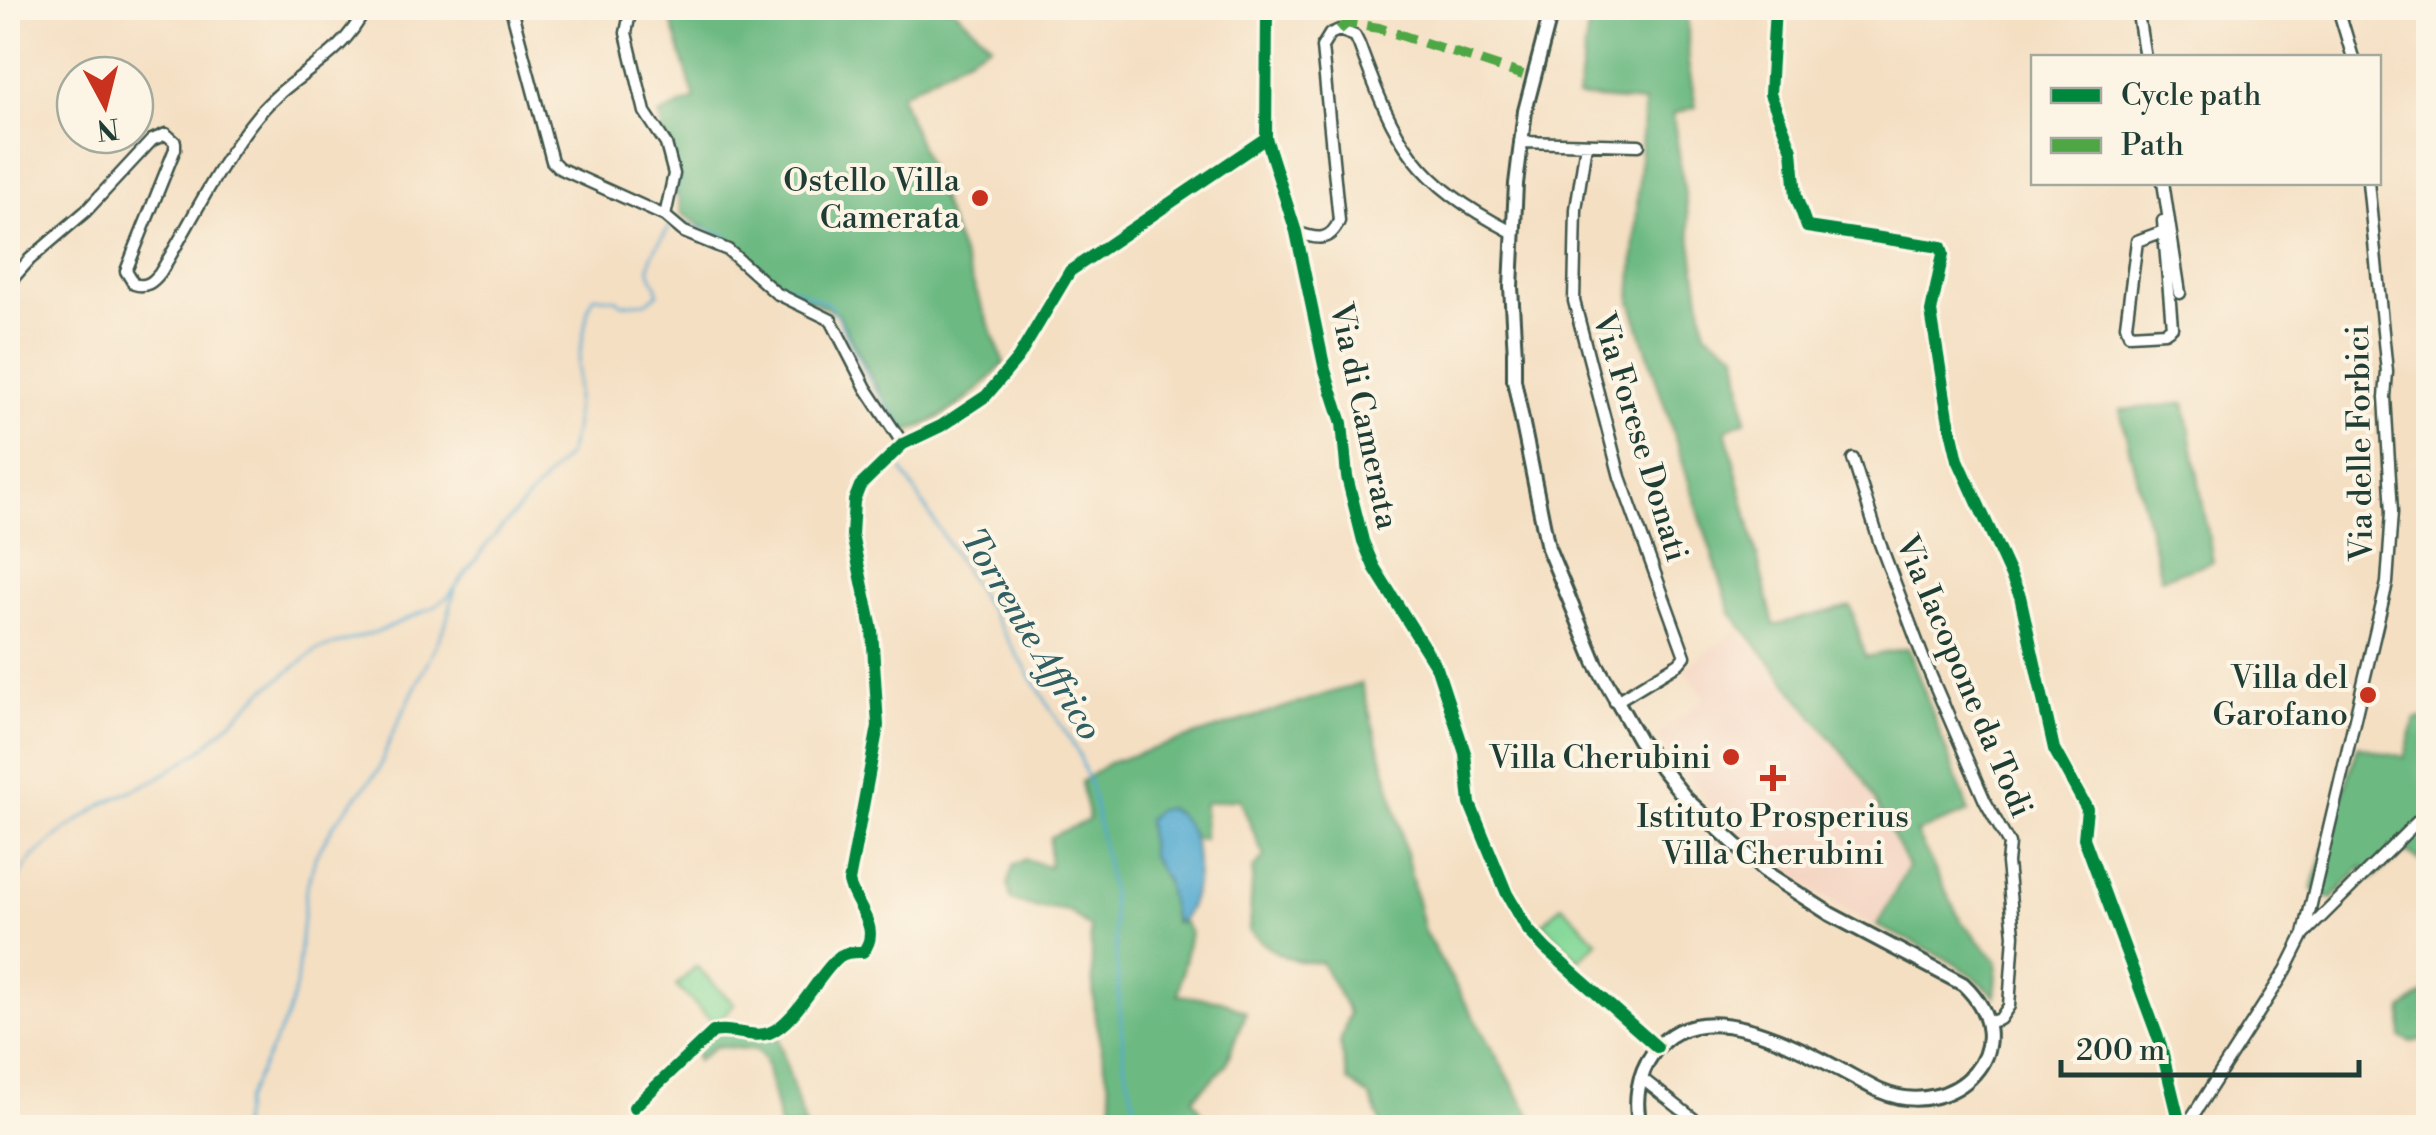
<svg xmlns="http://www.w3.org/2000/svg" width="2436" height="1135" font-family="'Libre Bodoni',serif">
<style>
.built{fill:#f4d3c1}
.green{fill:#86d99a;stroke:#528b67;stroke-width:2.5}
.forest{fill:#6cb982;stroke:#467b5b;stroke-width:2.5}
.water{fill:#55abd1;stroke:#3a7482;stroke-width:2.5}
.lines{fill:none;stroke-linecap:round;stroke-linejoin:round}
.stream{stroke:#55abd1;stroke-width:2.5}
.minor-casing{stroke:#3f5549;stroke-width:15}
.major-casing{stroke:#3f5549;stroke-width:18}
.minor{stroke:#fff;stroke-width:10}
.major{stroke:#fff;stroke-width:12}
.quiet{stroke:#4fa644;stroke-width:10;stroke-dasharray:20 10;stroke-linecap:butt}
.cycleway-casing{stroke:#fcf5e5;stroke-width:19}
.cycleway{stroke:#00873e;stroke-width:12}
.poi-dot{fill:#c8321e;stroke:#fcf5e5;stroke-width:4}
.labels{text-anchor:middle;stroke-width:8;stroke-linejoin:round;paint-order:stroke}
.poi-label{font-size:32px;fill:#1f3d34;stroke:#fcf5e5;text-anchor:end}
.street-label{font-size:32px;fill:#1f3d34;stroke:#fcf5e5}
.water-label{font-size:35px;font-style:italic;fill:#2f5e63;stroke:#fcf5e5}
</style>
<rect width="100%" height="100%" fill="#fcf5e5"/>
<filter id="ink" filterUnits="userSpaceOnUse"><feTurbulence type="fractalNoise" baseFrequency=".01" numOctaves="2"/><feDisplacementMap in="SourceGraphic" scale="20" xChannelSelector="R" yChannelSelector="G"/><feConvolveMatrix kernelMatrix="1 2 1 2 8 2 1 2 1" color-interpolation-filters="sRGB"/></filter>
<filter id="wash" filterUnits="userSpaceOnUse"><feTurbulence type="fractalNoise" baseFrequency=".0048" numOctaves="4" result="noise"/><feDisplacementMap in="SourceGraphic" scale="40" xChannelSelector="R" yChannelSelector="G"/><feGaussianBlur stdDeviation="2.25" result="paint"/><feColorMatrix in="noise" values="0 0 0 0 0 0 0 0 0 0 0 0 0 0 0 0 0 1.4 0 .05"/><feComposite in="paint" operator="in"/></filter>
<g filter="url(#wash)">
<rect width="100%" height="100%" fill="#f4dfc3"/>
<path class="built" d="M 1737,630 L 1863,783 L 1904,867 L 1874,926 L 1811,889 L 1716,812 L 1656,736 L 1705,698 L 1684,669 Z"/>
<path class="green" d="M 1562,905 L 1598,942 L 1579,960 L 1543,923 Z
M 696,966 L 734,1004 L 715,1024 L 676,986 Z"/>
<path class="forest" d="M 667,8 L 953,8 L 991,44 L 900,95 L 1004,363 C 975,397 944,419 902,434 L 837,313 L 770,282 L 728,242 L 682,214 L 659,115 L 695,99 Z
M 1582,8 L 1688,8 L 1688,63 L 1696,107 L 1673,114 L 1705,332 L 1737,353 L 1746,420 L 1726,429 L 1774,625 L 1850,606 L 1866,657 L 1908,648 L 1969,812 L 1916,833 L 1961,921 L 1998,962 L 1995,996 C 1963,962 1919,945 1877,926 L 1908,867 L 1863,778 L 1731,613 L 1631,301 L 1644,103 L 1577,97 L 1590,15 Z
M 2185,403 L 2213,562 L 2161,578 L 2120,410 Z
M 1361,683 L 1390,785 L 1424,931 L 1532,1118 L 1545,1127 L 1383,1127 L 1370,1097 L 1348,1081 L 1340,1043 L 1349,1013 L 1321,962 C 1290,964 1270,952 1249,930 L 1253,869 L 1264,857 L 1240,799 L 1204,803 L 1204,839 L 1193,838 C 1184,820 1177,805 1155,811 L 1173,917 L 1174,922 L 1182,921 L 1190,932 L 1178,995 L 1222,1001 L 1246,1012 L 1225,1066 L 1193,1098 L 1211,1127 L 1110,1127 L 1112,1099 L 1095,1019 L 1090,928 L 1069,911 L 1032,907 L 1011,900 L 1008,884 L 1013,866 L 1026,859 L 1049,867 L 1050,837 L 1089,820 L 1081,782 L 1109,763 Z
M 2428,717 L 2428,866 L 2406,852 L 2372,879 L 2362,867 L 2332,899 L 2312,889 L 2358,746 L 2404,758 L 2415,719 Z
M 2428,990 L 2428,1038 L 2412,1042 L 2401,1038 L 2403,1010 Z
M 776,1030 L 805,1127 L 780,1127 L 765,1060 L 757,1050 L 716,1046 L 697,1061 L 695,1048 L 713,1032 Z"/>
<path class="water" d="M 1166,808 C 1206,822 1204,897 1179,923 L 1173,917 L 1166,881 L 1150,854 L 1147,820 L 1155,811 Z"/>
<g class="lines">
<path class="stream" d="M 673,151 L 679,181 L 674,196
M 680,223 L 723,234 L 772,278 L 832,306 L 872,385 L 904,427
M 902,470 L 1079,754 L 1093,795 L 1111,891 L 1124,1061 L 1140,1128
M 8,893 L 32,858 L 65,830 L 105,803 L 155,780 L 201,750 L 261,693 L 317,650 L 382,630 L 434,607 L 449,596 L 488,543 L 568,454 L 574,432 L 578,363 L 588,310 L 594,296 L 617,299 L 621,304 L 646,302 L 658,294 C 658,283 652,280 650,271 C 647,256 663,238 670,226
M 240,1128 L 245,1101 L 287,1017 L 296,986 L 306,889 L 316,855 L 335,823 L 378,771 L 392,735 L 445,626 L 455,590
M 1133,1128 L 1134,1109"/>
</g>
</g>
<g filter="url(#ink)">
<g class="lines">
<defs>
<path id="minor" d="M 511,8 L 552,161 L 559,168 L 665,216
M 631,8 L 626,33 L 645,112 L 666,144 L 674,174 L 665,216 L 684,232 L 728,250 L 776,293 L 831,320 L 866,388 L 903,444
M 1267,8 L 1266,138 L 1296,232 L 1325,370 L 1342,423 L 1347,477 L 1363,541 L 1374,567 L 1437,668 L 1465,753 L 1470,804 L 1507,894 L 1528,930 L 1546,949 L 1657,1047
M 1775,8 L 1770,94 L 1792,150 L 1796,196 L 1807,227 L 1941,247 L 1943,254 L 1931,312 L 1948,417 L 1958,460 L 2020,596 L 2054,749 L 2087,809 L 2084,838 L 2160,1043 L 2181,1128
M 2137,8 L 2145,58
M 2338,8 L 2353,58
M 1520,142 L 1639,145
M 1586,144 L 1576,209 L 1574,301 L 1620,477 L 1685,656 L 1679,663 L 1615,702
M 2163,182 L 2180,293
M 2164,231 L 2137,241 L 2126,325 L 2129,334 L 2165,332 L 2172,327 L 2163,221 L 2169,220
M 1296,232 C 1315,239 1330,243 1339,221 L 1322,47 L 1330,34 L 1339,30 L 1355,36 L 1359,44 C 1396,145 1414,181 1512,232
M 8,284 L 30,259 L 86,211 L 152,140 L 166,134 L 175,142 L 175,149 L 126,271 L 134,284 C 146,288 153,282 160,273 C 191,223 221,159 258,115 C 294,72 339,62 366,8
M 1853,459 L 1879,541 L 1924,660 L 1985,801 L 2009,844 L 2007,863 L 2014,935 L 2009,1006 L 2000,1019 L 1987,1023
M 2304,934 L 2387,583 L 2392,512 L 2385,397 L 2387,372 L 2368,182
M 1640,1077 L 1705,1128
M 634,1107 L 713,1032 C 732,1027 751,1039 769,1033 C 796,1023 820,971 840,956 C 847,951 856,952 863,952 C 883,928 854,905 849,882 L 878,726 L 872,629 L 852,535 L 854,501 L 860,486 L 903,444 L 941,426 L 986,396 L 1018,358 L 1070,271 L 1266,138
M 2185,1128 L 2286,970 L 2304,934 L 2428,811"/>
<path id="major" d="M 1514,351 L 1514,380 L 1548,548 L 1596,664 L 1639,740 L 1687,800 L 1768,874 L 1830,914 L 1963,984 C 2030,1047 1954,1123 1880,1091 C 1823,1063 1705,981 1653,1053 C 1638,1074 1633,1103 1641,1128
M 1515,355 L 1511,287 L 1516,184 L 1525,111 L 1552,8"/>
</defs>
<use href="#minor" class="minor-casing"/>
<use href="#major" class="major-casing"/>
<use href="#minor" class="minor"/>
<use href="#major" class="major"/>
<path class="quiet" d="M 1339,30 L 1347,23 L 1379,28 L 1523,75"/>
<defs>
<path id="cycleway" d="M 1267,8 L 1266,138 L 1296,232 L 1325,370 L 1342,423 L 1347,477 L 1363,541 L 1374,567 L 1437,668 L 1465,753 L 1470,804 L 1507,894 L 1528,930 L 1546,949 L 1657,1047
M 1775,8 L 1770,94 L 1792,150 L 1796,196 L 1807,227 L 1941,247 L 1943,254 L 1931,312 L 1948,417 L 1958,460 L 2020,596 L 2054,749 L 2087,809 L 2084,838 L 2160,1043 L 2181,1128
M 634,1107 L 713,1032 C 732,1027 751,1039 769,1033 C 796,1023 820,971 840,956 C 847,951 856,952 863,952 C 883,928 854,905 849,882 L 878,726 L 872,629 L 852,535 L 854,501 L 860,486 L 903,444 L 941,426 L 986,396 L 1018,358 L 1070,271 L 1266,138"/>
</defs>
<use href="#cycleway" class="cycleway-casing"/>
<use href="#cycleway" class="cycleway"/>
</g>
</g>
<g class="poi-dot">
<circle cx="980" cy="198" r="10"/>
<circle cx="2368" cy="695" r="10"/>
<circle cx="1731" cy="757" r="10"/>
<path d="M1768 763h10v10h10v10h-10v10h-10v-10h-10v-10h10z"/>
</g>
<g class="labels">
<g class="poi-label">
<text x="960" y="191">Ostello Villa<tspan x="960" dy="37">Camerata</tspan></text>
<text x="2348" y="688">Villa del<tspan x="2348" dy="37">Garofano</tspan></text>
<text x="1711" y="768">Villa Cherubini</text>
<text x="1773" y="827" text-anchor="middle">Istituto Prosperius<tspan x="1773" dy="37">Villa Cherubini</tspan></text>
</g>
<g class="street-label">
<text transform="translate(1365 416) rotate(78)" y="11">Via di Camerata</text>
<text transform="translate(1641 437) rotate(73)" y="11">Via Forese Donati</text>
<text transform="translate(2359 443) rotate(-91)" y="11">Via delle Forbici</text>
<text transform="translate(1965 676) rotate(67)" y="11">Via Iacopone da Todi</text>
</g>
<g class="water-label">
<text transform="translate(1032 634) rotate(59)" y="12">Torrente Affrico</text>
</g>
</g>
<rect width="2436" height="1135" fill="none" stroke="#fcf5e5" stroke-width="40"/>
<rect x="2031" y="55" width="350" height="130" fill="#fcf5e5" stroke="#a4ab9e" stroke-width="2.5"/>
<rect x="2051" y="88" width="50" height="15" fill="#00873e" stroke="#a4ab9e" stroke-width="2.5"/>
<text x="2121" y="105" font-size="30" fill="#1f3d34">Cycle path</text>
<rect x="2051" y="138" width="50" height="15" fill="#4fa644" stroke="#a4ab9e" stroke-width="2.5"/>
<text x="2121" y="155" font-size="30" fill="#1f3d34">Path</text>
<g transform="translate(105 105) rotate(173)"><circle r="48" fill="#fcf5e5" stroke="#a4ab9e" stroke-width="2.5"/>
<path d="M0-8L18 38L0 25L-18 38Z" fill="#c8321e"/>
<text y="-15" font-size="28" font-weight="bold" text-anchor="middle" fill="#1f3d34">N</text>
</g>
<path d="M2061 1060v15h298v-15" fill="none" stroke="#1f3d34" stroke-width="5"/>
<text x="2076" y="1060" font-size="30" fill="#1f3d34" stroke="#fcf5e5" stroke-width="8" paint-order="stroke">200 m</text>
</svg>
